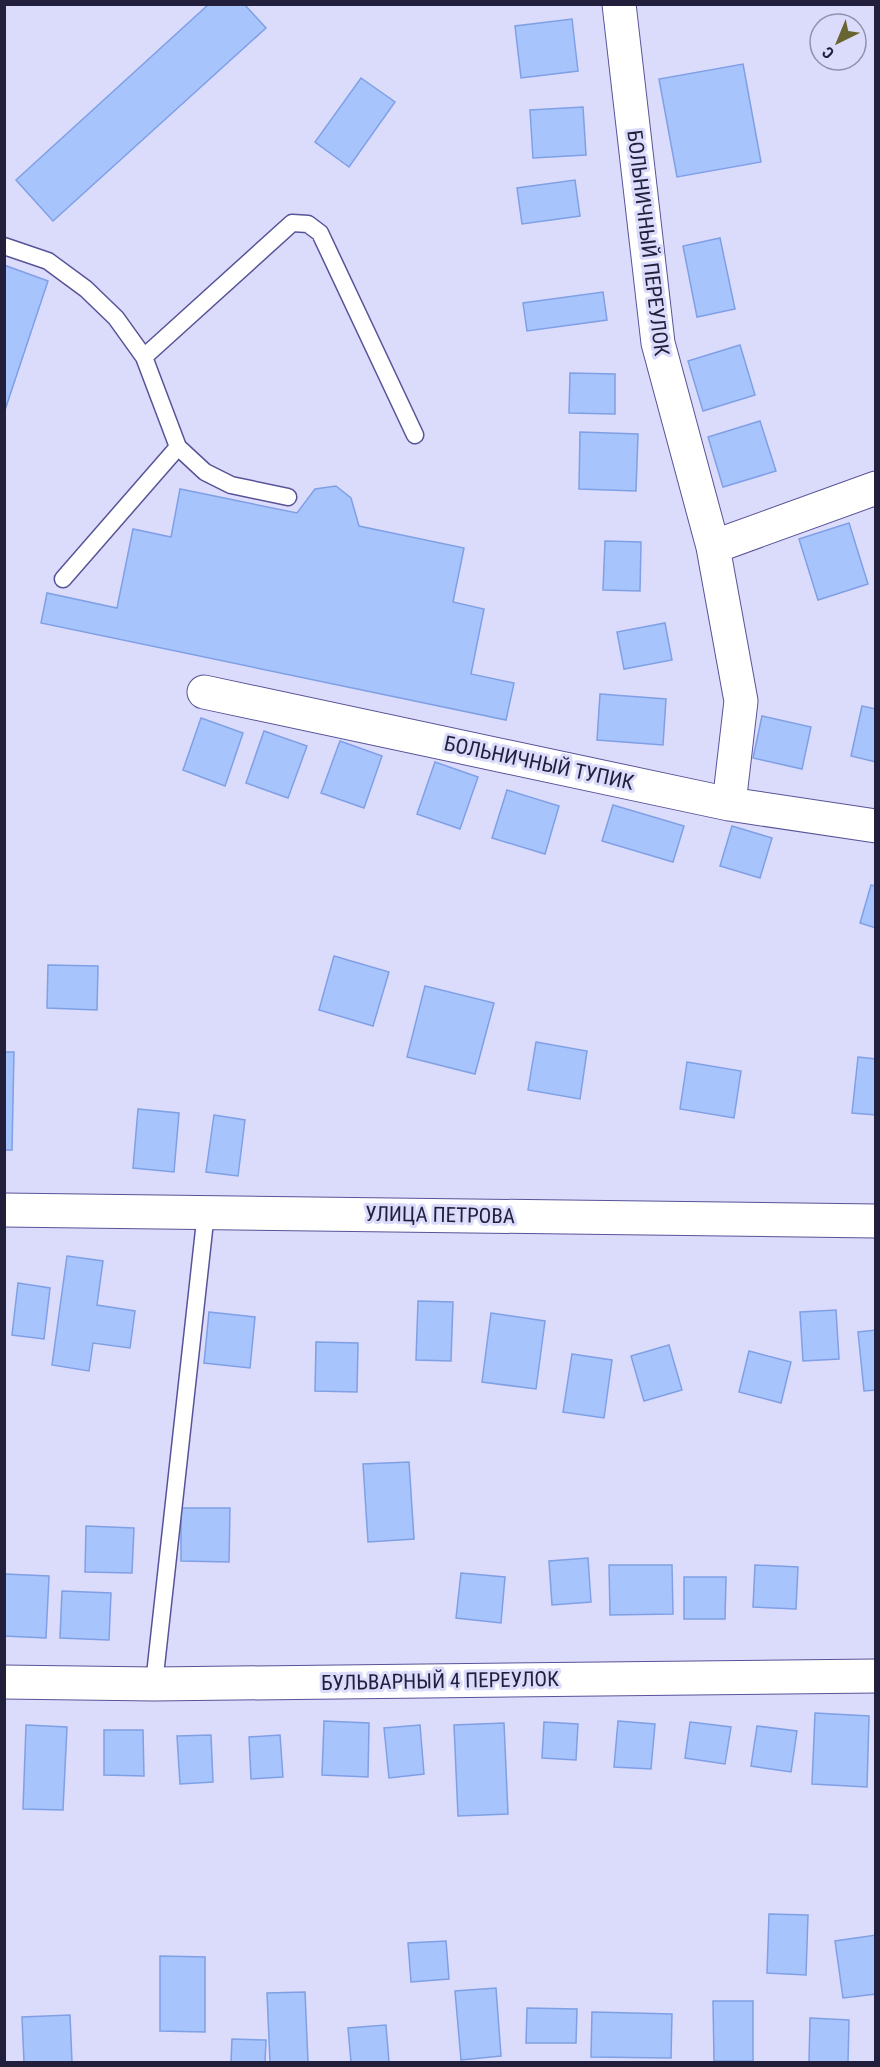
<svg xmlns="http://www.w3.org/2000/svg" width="880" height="2067" font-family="'Roboto Condensed',sans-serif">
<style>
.building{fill:#a8c4fd;stroke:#7fa0e5;stroke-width:1.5}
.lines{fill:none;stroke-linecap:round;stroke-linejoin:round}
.lane-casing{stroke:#585398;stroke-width:19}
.street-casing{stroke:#585398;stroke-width:35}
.lane{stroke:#fff;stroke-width:16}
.street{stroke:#fff;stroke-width:33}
.labels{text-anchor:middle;stroke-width:6;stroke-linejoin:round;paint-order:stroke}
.street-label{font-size:21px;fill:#211f3c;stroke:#dbdbfb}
</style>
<rect width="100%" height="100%" fill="#dbdbfb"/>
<path class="building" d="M 209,4 L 244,4 L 266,28 L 53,221 L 16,180 Z
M 572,19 L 578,71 L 521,78 L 515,26 Z
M 743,64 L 761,162 L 677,177 L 659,79 Z
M 361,78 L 395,102 L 349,167 L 315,142 Z
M 583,107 L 586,155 L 533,158 L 530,110 Z
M 575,180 L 580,216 L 522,224 L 517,188 Z
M 720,238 L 735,309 L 697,317 L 683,246 Z
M 4,265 L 48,281 L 4,413 Z
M 603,292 L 607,320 L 527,331 L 523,303 Z
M 740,345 L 755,395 L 703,411 L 688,361 Z
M 570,373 L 615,374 L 615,414 L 569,413 Z
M 760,421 L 776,471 L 723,487 L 708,437 Z
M 580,432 L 638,434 L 636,491 L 579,489 Z
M 336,486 L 351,498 L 359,526 L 464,548 L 453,602 L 484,609 L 471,674 L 514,683 L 506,720 L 41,623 L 47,593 L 117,608 L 133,529 L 171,537 L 180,489 L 297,513 L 315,489 Z
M 849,523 L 868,584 L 818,600 L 799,539 Z
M 605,541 L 641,542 L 640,591 L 603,590 Z
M 665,623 L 672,660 L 624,669 L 617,632 Z
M 600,694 L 666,699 L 663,745 L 597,740 Z
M 862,706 L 876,709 L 876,762 L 851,756 Z
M 762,716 L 811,727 L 802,769 L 753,758 Z
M 201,718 L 243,733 L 225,786 L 183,770 Z
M 264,731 L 307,746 L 288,798 L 246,783 Z
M 340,741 L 382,756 L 364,808 L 321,793 Z
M 435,762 L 478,777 L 460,829 L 417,814 Z
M 507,790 L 559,806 L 545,854 L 492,838 Z
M 613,805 L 684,826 L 673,862 L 602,841 Z
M 732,826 L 772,838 L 760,878 L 720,866 Z
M 871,885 L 876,886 L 876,928 L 860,923 Z
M 334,956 L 389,972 L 373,1026 L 319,1010 Z
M 48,965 L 98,966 L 97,1010 L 47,1008 Z
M 425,986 L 494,1003 L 475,1074 L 407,1057 Z
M 536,1042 L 587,1051 L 580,1099 L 528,1090 Z
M 4,1052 L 14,1052 L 12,1150 L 4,1150 Z
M 858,1057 L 876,1059 L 876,1115 L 852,1113 Z
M 687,1062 L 741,1071 L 734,1118 L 680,1109 Z
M 138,1109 L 179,1113 L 174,1172 L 133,1168 Z
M 214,1115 L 245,1120 L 238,1176 L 206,1172 Z
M 67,1256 L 103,1261 L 97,1305 L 135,1311 L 130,1348 L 93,1343 L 89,1371 L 52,1365 Z
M 18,1283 L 50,1288 L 44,1339 L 12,1335 Z
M 418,1301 L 453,1302 L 451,1361 L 416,1360 Z
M 836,1310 L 839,1359 L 803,1361 L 800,1312 Z
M 209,1312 L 255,1317 L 250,1368 L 204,1363 Z
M 491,1313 L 545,1321 L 536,1389 L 482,1382 Z
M 876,1330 L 876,1390 L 864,1391 L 858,1332 Z
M 316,1342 L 358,1343 L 357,1392 L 315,1391 Z
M 669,1345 L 682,1390 L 644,1401 L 631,1356 Z
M 749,1351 L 791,1362 L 781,1403 L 739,1392 Z
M 572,1354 L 612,1360 L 604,1418 L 563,1412 Z
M 409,1462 L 414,1539 L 368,1542 L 363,1464 Z
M 181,1508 L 230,1508 L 229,1562 L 181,1561 Z
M 86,1526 L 134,1528 L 132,1573 L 85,1572 Z
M 588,1558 L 591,1602 L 552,1605 L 549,1561 Z
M 609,1565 L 672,1565 L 673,1614 L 610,1615 Z
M 755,1565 L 798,1567 L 796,1609 L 753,1607 Z
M 461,1573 L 505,1577 L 501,1623 L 456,1618 Z
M 5,1574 L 49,1576 L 46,1638 L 4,1636 Z
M 684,1577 L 726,1577 L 725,1619 L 684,1619 Z
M 62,1591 L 111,1593 L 109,1640 L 60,1638 Z
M 815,1713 L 869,1716 L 867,1787 L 812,1784 Z
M 324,1721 L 369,1723 L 368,1777 L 322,1775 Z
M 618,1721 L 655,1724 L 651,1769 L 614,1767 Z
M 544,1722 L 578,1724 L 576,1760 L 542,1758 Z
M 690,1722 L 731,1727 L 725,1764 L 685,1758 Z
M 504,1723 L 508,1814 L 458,1816 L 454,1725 Z
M 26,1725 L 67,1727 L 63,1810 L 23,1809 Z
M 420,1725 L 424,1774 L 389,1778 L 384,1728 Z
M 757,1726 L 797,1731 L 791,1772 L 751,1766 Z
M 104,1730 L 143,1730 L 144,1776 L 104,1775 Z
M 211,1735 L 213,1782 L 180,1784 L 177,1736 Z
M 280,1735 L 283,1777 L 251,1779 L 249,1737 Z
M 769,1914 L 808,1915 L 806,1975 L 767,1973 Z
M 876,1935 L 876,1994 L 843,1998 L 835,1941 Z
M 446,1941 L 449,1979 L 411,1982 L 408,1943 Z
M 160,1956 L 205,1957 L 205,2032 L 160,2031 Z
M 496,1988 L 501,2056 L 461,2060 L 455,1991 Z
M 305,1992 L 308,2062 L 270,2062 L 267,1993 Z
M 713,2001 L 753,2001 L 753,2061 L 714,2061 Z
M 527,2008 L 577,2009 L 576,2043 L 526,2043 Z
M 592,2012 L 672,2014 L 671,2058 L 591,2057 Z
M 70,2015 L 72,2062 L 24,2062 L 22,2017 Z
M 810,2018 L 849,2020 L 848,2062 L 809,2062 Z
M 386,2025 L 389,2062 L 351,2062 L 348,2028 Z
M 232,2039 L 266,2040 L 265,2062 L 231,2062 Z"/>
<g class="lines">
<defs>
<path id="lane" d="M 4,246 L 48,261 L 86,289 L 116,318 L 144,357
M 178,447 L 205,472 L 231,485 L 288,497
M 63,579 L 178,447 L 144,357 L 292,223 L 308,224 L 320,233 L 415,435
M 154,1684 L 206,1212"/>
<path id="street" d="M 619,4 L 658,343 L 713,547 L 741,701 L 729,804
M 713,547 L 876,488
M 204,692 L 729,804 L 876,826
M 4,1210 L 876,1221
M 4,1682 L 154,1684 L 876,1676"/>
</defs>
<use href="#lane" class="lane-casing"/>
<use href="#street" class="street-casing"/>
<use href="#lane" class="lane"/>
<use href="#street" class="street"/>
</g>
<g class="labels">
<g class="street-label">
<text transform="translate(648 243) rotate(83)" y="7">БОЛЬНИЧНЫЙ ПЕРЕУЛОК</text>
<text transform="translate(539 763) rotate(12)" y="7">БОЛЬНИЧНЫЙ ТУПИК</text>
<text transform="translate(440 1215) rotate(1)" y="7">УЛИЦА ПЕТРОВА</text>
<text transform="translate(440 1681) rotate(-1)" y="7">БУЛЬВАРНЫЙ 4 ПЕРЕУЛОК</text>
</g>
</g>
<rect width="880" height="2067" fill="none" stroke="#211f3c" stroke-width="12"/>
<g transform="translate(838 42) rotate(223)"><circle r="28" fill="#dbdbfb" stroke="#9190af" stroke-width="1.5"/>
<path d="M0-4.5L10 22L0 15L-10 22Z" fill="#696531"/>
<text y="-9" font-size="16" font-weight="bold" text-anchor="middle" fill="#211f3c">С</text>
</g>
</svg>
